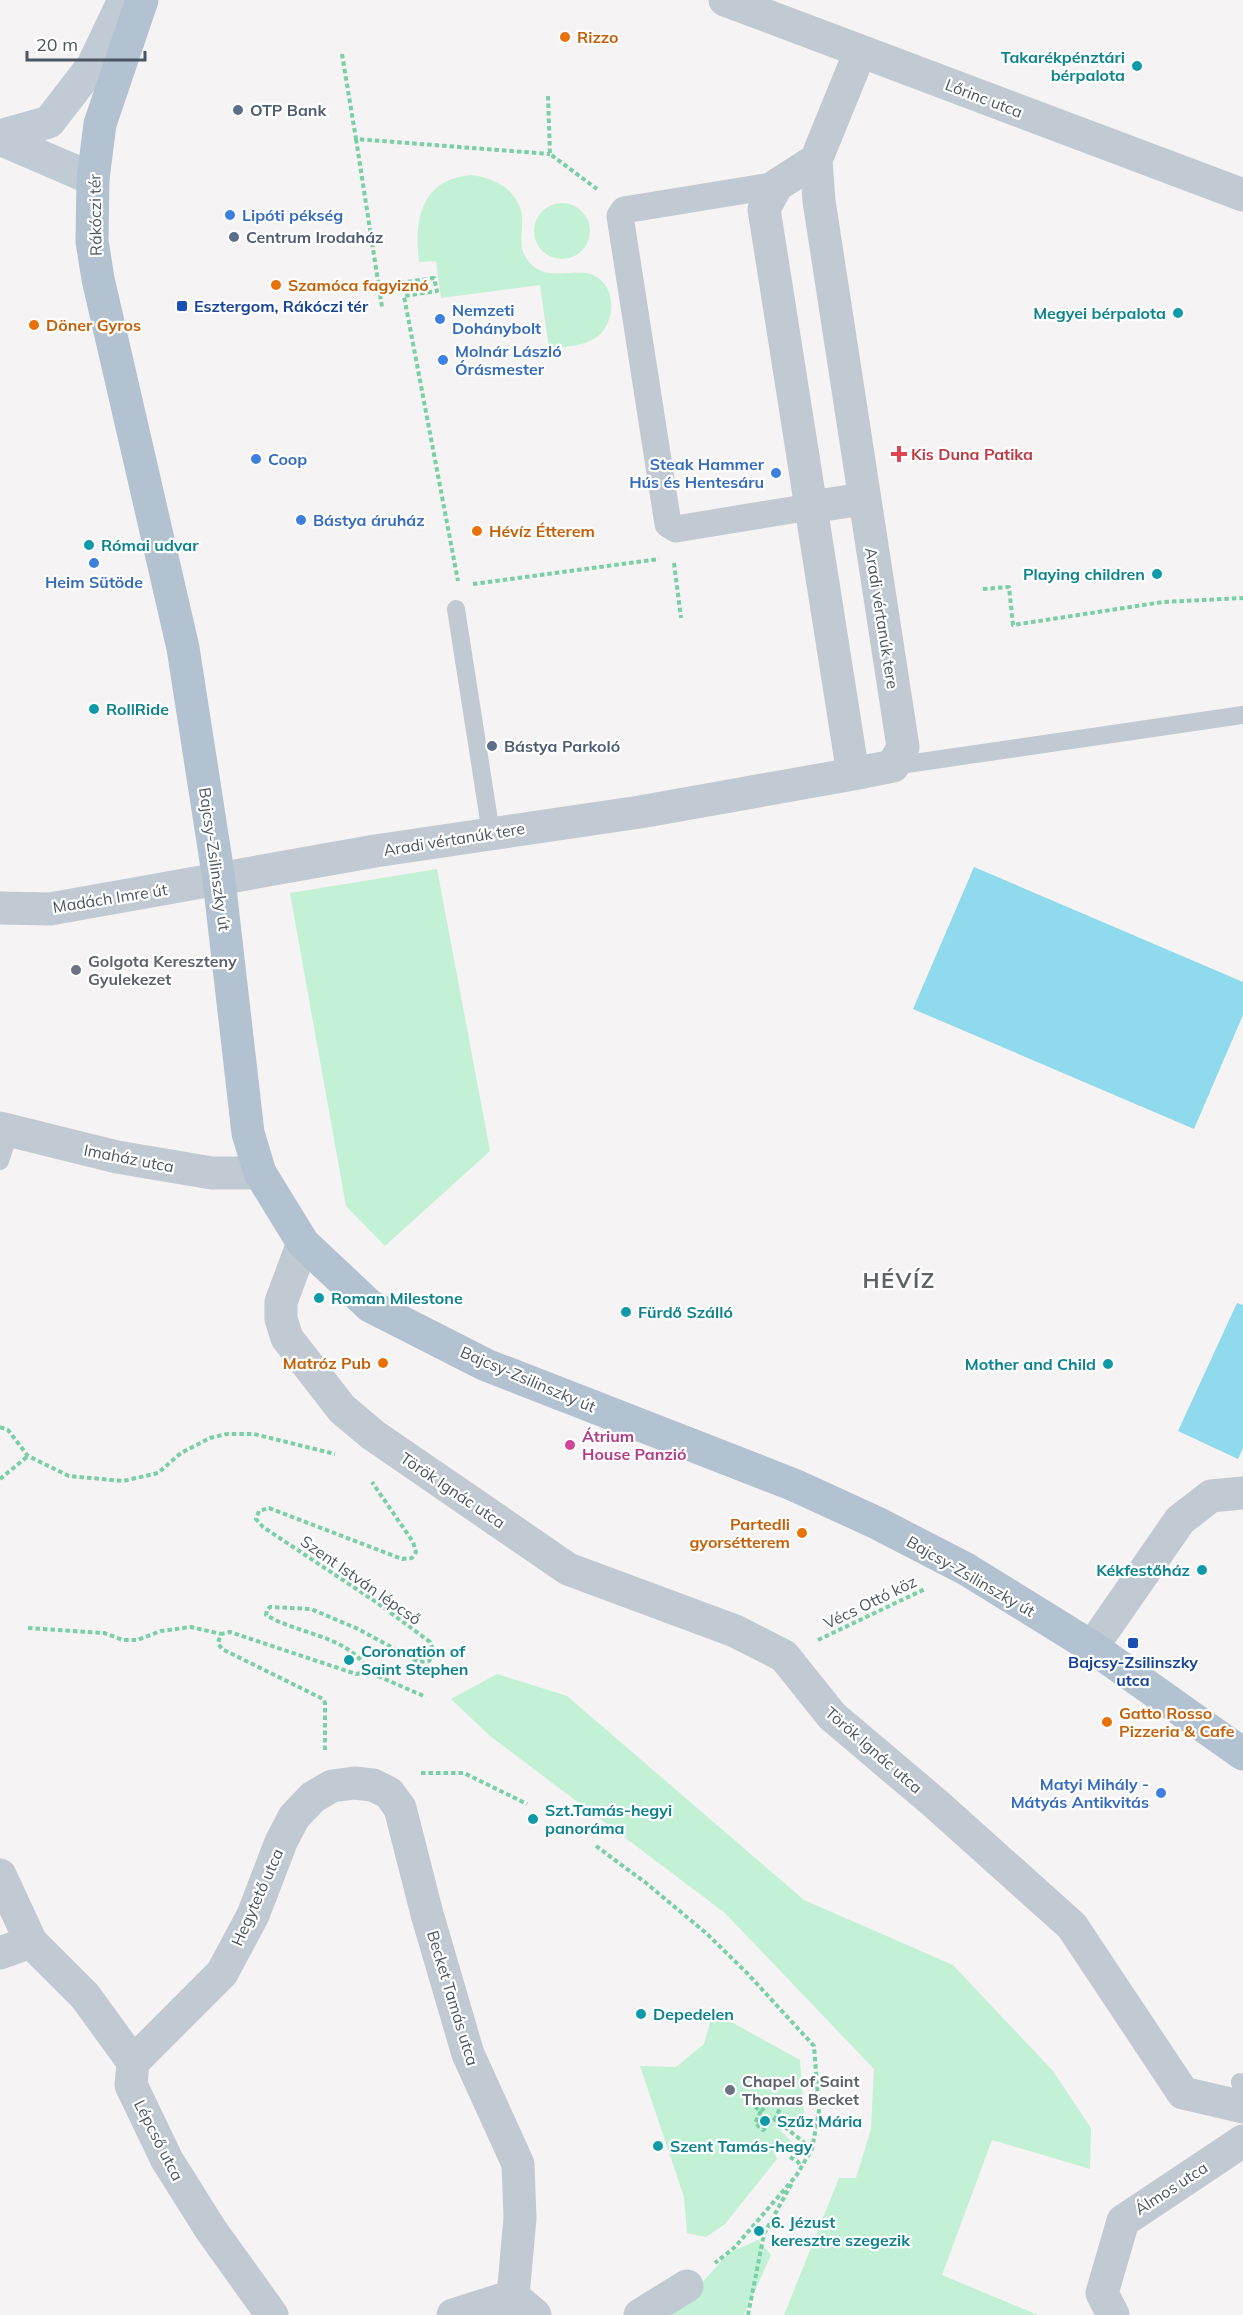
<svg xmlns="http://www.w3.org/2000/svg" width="1243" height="2315" font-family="Mulish,sans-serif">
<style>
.green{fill:#c3f1d5}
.water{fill:#90daee}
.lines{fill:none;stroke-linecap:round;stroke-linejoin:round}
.path{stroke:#7ad0a6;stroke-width:4;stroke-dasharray:4.5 3;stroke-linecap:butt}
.service{stroke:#c1cad2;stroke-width:18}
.pedestrian{stroke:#c1cad2;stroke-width:27}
.minor{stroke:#c1cad2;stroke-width:33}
.tertiary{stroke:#c1cad2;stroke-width:33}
.secondary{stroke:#c1cbd6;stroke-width:33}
.primary{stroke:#b3c2d1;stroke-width:33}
.food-dot{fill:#e8710a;stroke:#fff;stroke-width:2}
.culture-dot{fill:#0f9aa8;stroke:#fff;stroke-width:2}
.service-dot{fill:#5c6f8a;stroke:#fff;stroke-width:2}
.shop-dot{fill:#3f7fe0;stroke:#fff;stroke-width:2}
.transit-dot{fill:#1a4fb4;stroke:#fff;stroke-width:2}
.health-dot{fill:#e0444e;stroke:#fff;stroke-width:2}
.worship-dot{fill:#6b7280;stroke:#fff;stroke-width:2}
.hotel-dot{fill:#d1479c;stroke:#fff;stroke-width:2}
.labels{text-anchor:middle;stroke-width:4.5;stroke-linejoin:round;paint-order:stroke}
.food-label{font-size:16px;font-weight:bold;fill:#c56008;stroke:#fff;text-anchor:start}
.culture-label{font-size:16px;font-weight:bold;fill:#0d838f;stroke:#fff;text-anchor:start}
.street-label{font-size:16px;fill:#4a5661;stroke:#fff}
.service-label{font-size:16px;font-weight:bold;fill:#4e5e75;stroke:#fff;text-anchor:start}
.shop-label{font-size:16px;font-weight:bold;fill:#366cbe;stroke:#fff;text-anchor:start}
.transit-label{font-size:16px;font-weight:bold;fill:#164399;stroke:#fff;text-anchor:start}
.health-label{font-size:16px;font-weight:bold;fill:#be3a42;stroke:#fff;text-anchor:start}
.worship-label{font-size:16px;font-weight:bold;fill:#5b616d;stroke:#fff;text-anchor:start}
.hotel-label{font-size:16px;font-weight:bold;fill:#b23c85;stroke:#fff;text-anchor:start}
.district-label{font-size:22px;font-weight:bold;letter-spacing:1.5px;fill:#5f6368;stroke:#fff}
</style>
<rect width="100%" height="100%" fill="#f5f3f3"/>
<path class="green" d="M 472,175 C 493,178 515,188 521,211 C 525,226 517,241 525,256 C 542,286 574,266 593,275 C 611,283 615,305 608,322 C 599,346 571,346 549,349 L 540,285 L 441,298 L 436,261 L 419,262 C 414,219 421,179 472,175 Z
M534 231a28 28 0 1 1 56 0a28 28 0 1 1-56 0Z
M 437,869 L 490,1151 L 385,1246 L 346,1206 L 290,893 Z
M 497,1674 L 567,1696 L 804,1900 L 953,1965 L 1053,2071 L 1091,2128 L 1090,2169 L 992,2140 L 942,2275 L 1038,2315 L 784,2315 L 839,2178 L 856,2178 L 871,2129 L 874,2069 L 725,1913 L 490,1736 L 451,1699 Z
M 713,2012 L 800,2060 L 804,2113 L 801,2128 L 788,2122 L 781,2131 L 792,2142 L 786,2148 L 780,2148 L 775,2154 L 777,2159 L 725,2224 L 706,2237 L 687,2233 L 684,2197 L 640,2066 L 676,2067 L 704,2044 Z
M 758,2240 L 771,2255 L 744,2315 L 667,2315 L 697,2288 L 729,2253 Z"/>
<path class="water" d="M 974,867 L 1243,982 L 1243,1015 L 1194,1129 L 913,1009 Z
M 1237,1303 L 1243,1305 L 1243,1448 L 1238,1459 L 1178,1431 Z"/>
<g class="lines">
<path class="path" d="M 342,54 L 356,139 L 550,154
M 548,96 L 550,154 L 597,189
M 356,139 L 382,307
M 378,286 L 434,278 L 437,291 L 404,296 L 458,581
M 674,563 L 681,618
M 473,584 L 659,559
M 983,589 L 1009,587 L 1013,625 L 1163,602 L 1243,598
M 0,1427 L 8,1430 L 28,1456 L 69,1476 L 123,1481 L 158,1473 L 181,1453 L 210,1438 L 227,1434 L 254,1434 L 335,1454
M 0,1479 L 28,1456
M 28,1628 L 104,1633 L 123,1640 L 137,1640 L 161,1631 L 191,1627 L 221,1634
M 818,1640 L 925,1589
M 364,1670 L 426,1697
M 325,1750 L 325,1703 L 323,1699 L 222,1649 L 218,1643 L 221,1634 L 230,1632 L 356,1674 L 362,1673 L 366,1667 C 345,1635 297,1634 266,1615 L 267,1610 L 270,1607 L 311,1609 L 358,1629 L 419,1662 L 429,1661 L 434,1653 L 430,1642 L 376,1602 L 263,1527 L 256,1519 L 259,1511 L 269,1508 L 402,1559 L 412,1558 L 416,1552 L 413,1542 L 372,1482
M 421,1773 L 464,1773 L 527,1804
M 596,1846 L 646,1883 L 706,1933 L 747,1973 L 814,2046 L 819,2111 L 812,2149 L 796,2176 L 735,2247 L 715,2263
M 755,2107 L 761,2111 L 755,2123 L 763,2130 L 775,2119 L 812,2149
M 761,2111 L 773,2100 L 781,2106 L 775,2119
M 790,2157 L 798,2162 L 801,2167
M 748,2315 L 764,2234 L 792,2183"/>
<path class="service" d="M 456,609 L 491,833
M 893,766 L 1243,715
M 0,1161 L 10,1131
M 1240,2082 L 1243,2093"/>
<path class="pedestrian" d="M 777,185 L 624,210 L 620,216 L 668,524 L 676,529 L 810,507"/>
<path class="minor" d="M 816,160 L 777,185 L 764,209 L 853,774 L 893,766 L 903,747 L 819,201 L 816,160 L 860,52
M 810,507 L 864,499
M 0,908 L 50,909 L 375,851 L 640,812 L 853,774
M 0,1128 L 117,1157 L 212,1173 L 260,1173
M 303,1243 L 281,1302 L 281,1319 L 287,1338 L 342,1409 L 373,1435 L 568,1569 L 735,1631 L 784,1656 L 832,1716 L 936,1804 L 1072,1926 L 1183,2093 L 1243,2107
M 1092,1647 L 1180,1520 L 1211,1496 L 1243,1493
M 0,1875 L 31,1942 L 85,1996 L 133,2062 L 131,2085 L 167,2160 L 211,2230 L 272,2315
M 0,1953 L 31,1942
M 133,2062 L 222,1973 L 253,1915 L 281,1842 L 294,1817 L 313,1797 L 332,1786 L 354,1783 L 373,1785 L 389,1793 L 400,1808 L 427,1914 L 468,2054 L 518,2164 L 520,2218 L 513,2296
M 513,2296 L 535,2315
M 453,2315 L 513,2296
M 640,2315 L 687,2286
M 1113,2315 L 1102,2293 L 1123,2221 L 1243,2141"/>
<path class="tertiary" d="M 725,0 L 1243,195"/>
<path class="secondary" d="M 0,136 L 49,122 L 93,65 L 124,0
M 0,139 L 93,179"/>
<path class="primary" d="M 142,0 L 100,124 L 93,179 L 92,241 L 98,279 L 183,648 L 219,880 L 248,1133 L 260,1173 L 303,1243 L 370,1306 L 486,1365 L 794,1485 L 877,1523 L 966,1569 L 1092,1647 L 1243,1754"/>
</g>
<g class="food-dot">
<circle cx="565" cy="37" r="6"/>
<circle cx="276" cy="285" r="6"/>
<circle cx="34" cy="325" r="6"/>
<circle cx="477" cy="531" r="6"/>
<circle cx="383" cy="1363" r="6"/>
<circle cx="802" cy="1533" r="6"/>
<circle cx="1107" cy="1722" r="6"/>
</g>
<g class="culture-dot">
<circle cx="1137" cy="66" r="6"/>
<circle cx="1178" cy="313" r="6"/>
<circle cx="89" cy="545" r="6"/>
<circle cx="1157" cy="574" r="6"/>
<circle cx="94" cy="709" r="6"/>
<circle cx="319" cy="1298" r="6"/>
<circle cx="626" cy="1312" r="6"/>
<circle cx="1108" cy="1364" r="6"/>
<circle cx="1202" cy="1570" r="6"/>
<circle cx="349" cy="1660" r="6"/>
<circle cx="533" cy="1819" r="6"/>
<circle cx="641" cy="2014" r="6"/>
<circle cx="765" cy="2121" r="6"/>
<circle cx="658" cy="2146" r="6"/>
<circle cx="759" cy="2231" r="6"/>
</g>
<g class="service-dot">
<circle cx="238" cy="110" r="6"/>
<circle cx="234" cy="237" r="6"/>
<circle cx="492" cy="746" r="6"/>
</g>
<g class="shop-dot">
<circle cx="230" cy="215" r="6"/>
<circle cx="440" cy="319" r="6"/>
<circle cx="443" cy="360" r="6"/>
<circle cx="256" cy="459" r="6"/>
<circle cx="776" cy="473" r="6"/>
<circle cx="301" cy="520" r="6"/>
<circle cx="94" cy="563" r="6"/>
<circle cx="1161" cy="1793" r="6"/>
</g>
<g class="transit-dot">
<rect x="176" y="300" width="12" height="12" rx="3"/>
<rect x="1127" y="1637" width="12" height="12" rx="3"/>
</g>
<path class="health-dot" d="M896 445h6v6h6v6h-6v6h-6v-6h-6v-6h6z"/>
<g class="worship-dot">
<circle cx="76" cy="970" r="6"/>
<circle cx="730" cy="2090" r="6"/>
</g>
<circle class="hotel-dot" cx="570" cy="1445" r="6"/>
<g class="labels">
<g class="food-label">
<text x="577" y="43">Rizzo</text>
<text x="288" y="291">Szamóca fagyiznó</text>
<text x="46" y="331">Döner Gyros</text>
<text x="489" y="537">Hévíz Étterem</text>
<text x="371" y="1369" text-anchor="end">Matróz Pub</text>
<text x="790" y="1530" text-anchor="end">Partedli<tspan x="790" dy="18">gyorsétterem</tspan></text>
<text x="1119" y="1719">Gatto Rosso<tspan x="1119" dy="18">Pizzeria &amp; Cafe</tspan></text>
</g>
<g class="culture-label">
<text x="1125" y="63" text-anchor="end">Takarékpénztári<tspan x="1125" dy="18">bérpalota</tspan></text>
<text x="1166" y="319" text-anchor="end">Megyei bérpalota</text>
<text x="101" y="551">Római udvar</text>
<text x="1145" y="580" text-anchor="end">Playing children</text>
<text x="106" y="715">RollRide</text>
<text x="331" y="1304">Roman Milestone</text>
<text x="638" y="1318">Fürdő Szálló</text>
<text x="1096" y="1370" text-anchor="end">Mother and Child</text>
<text x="1190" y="1576" text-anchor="end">Kékfestőház</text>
<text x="361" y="1657">Coronation of<tspan x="361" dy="18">Saint Stephen</tspan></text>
<text x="545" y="1816">Szt.Tamás-hegyi<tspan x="545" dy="18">panoráma</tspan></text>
<text x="653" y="2020">Depedelen</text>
<text x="777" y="2127">Szűz Mária</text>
<text x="670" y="2152">Szent Tamás-hegy</text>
<text x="771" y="2228">6. Jézust<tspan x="771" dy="18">keresztre szegezik</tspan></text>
</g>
<g class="street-label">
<text transform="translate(984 98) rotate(21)" y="6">Lőrinc utca</text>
<text transform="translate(95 215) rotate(-91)" y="6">Rákóczi tér</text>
<text transform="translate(882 618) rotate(81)" y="6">Aradi vértanúk tere</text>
<text transform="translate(454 839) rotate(-9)" y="6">Aradi vértanúk tere</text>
<text transform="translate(215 859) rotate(82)" y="6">Bajcsy-Zsilinszky út</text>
<text transform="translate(110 898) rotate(-9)" y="6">Madách Imre út</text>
<text transform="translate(129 1158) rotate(11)" y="6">Imaház utca</text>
<text transform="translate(528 1379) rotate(23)" y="6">Bajcsy-Zsilinszky út</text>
<text transform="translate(453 1490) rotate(34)" y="6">Török Ignác utca</text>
<text transform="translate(971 1576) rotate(30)" y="6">Bajcsy-Zsilinszky út</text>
<text transform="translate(361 1580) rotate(35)" y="6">Szent István lépcső</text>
<text transform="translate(870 1602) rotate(-26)" y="6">Vécs Ottó köz</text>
<text transform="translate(874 1750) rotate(41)" y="6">Török Ignác utca</text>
<text transform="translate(257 1897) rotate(-66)" y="6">Hegytető utca</text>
<text transform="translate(453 1998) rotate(73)" y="6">Becket Tamás utca</text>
<text transform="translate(159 2140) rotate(63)" y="6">Lépcső utca</text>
<text transform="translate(1171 2188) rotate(-33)" y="6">Álmos utca</text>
</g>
<g class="service-label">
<text x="250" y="116">OTP Bank</text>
<text x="246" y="243">Centrum Irodaház</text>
<text x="504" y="752">Bástya Parkoló</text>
</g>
<g class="shop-label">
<text x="242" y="221">Lipóti pékség</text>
<text x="452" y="316">Nemzeti<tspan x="452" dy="18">Dohánybolt</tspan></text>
<text x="455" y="357">Molnár László<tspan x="455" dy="18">Órásmester</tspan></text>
<text x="268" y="465">Coop</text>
<text x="764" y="470" text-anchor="end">Steak Hammer<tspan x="764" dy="18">Hús és Hentesáru</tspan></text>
<text x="313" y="526">Bástya áruház</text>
<text x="94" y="588" text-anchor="middle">Heim Sütöde</text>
<text x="1149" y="1790" text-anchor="end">Matyi Mihály -<tspan x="1149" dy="18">Mátyás Antikvitás</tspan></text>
</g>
<g class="transit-label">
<text x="194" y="312">Esztergom, Rákóczi tér</text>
<text x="1133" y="1668" text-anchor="middle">Bajcsy-Zsilinszky<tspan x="1133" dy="18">utca</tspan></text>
</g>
<g class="health-label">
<text x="911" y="460">Kis Duna Patika</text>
</g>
<g class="worship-label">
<text x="88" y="967">Golgota Kereszteny<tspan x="88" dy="18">Gyulekezet</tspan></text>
<text x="742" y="2087">Chapel of Saint<tspan x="742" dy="18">Thomas Becket</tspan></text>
</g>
<g class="hotel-label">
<text x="582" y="1442">Átrium<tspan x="582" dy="18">House Panzió</tspan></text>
</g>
<g class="district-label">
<text x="899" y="1288">HÉVÍZ</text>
</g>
</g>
<path d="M27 51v9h118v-9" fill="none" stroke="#4a5661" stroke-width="3"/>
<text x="36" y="51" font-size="18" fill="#4a5661" stroke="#ffffff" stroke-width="4.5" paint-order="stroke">20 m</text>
</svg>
